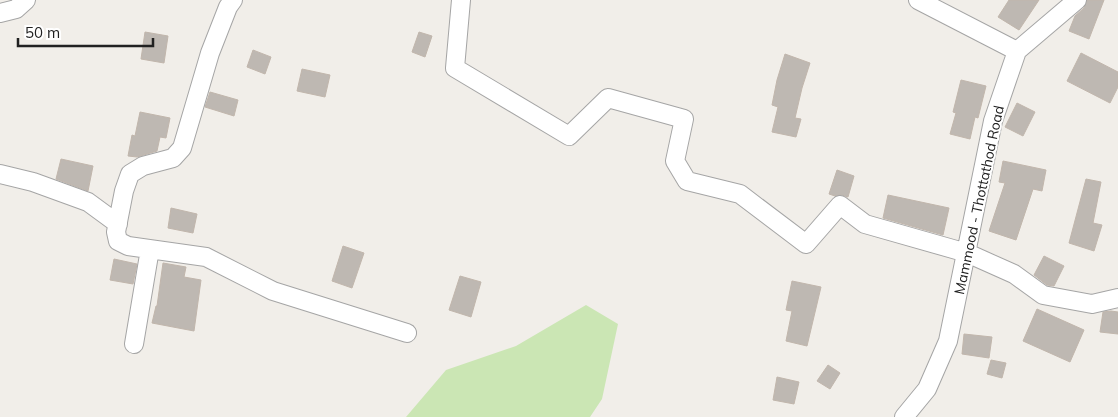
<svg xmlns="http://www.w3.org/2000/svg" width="1118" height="417" font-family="Mulish,sans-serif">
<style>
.grass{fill:#cbe6b4}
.building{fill:#beb8b2;stroke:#c1b6ac}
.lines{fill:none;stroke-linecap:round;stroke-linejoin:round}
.minor-casing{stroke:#a5a5a5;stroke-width:20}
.minor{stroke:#fff;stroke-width:18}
.labels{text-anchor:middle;stroke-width:4;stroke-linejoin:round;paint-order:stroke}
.street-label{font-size:14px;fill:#212121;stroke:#fff}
</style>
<rect width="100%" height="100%" fill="#f1eee9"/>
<path class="grass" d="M 586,305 L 618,324 L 602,399 L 590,417 L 406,417 L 446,370 L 516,346 Z"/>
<path class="building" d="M 1009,0 L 1039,0 L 1019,30 L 998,17 Z
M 1087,0 L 1104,0 L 1089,39 L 1069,31 L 1075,16 L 1084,8 Z
M 145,32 L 168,36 L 164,63 L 141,59 Z
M 419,32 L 432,36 L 425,57 L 412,52 Z
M 253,50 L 271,57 L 265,74 L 247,67 Z
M 1081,53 L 1118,72 L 1118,87 L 1110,103 L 1067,81 Z
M 785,54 L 810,63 L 802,88 L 795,118 L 801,119 L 796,137 L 772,132 L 778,107 L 772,105 L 777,80 Z
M 302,69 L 330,75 L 325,97 L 297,91 Z
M 961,80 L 986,86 L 978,118 L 975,117 L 970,139 L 950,134 L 956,113 L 953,112 Z
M 210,92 L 238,100 L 234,116 L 205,107 Z
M 1017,103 L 1035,112 L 1023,136 L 1005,127 Z
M 140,112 L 170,118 L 166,138 L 160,137 L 157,151 L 137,157 L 128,156 L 132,135 L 135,136 Z
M 61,159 L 93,166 L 88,191 L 56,179 Z
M 1003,161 L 1046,170 L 1042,191 L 1033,189 L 1016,240 L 989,231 L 1005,183 L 999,182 Z
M 837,170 L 854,176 L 848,197 L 842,195 L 835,196 L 829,194 Z
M 1086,179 L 1101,182 L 1093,223 L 1102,225 L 1094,251 L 1069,243 Z
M 888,195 L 949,208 L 943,235 L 883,218 Z
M 171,208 L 197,214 L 193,233 L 168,228 Z
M 343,246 L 364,253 L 352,288 L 332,281 Z
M 1044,256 L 1064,266 L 1054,286 L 1047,285 L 1034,275 Z
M 114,259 L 137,264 L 133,284 L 110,280 Z
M 163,263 L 186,267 L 184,277 L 201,280 L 194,331 L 152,323 L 156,306 L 157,306 Z
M 460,276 L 481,282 L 471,317 L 449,310 Z
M 792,281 L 821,287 L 807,346 L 786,341 L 792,311 L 786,310 Z
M 1037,309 L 1084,330 L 1070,362 L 1023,341 Z
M 1111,311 L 1118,312 L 1118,334 L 1100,332 L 1103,312 Z
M 964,334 L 992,337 L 989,358 L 962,354 Z
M 991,360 L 1006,363 L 1002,378 L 987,374 Z
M 828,365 L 840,373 L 830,389 L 817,381 Z
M 777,377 L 799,382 L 794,404 L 773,400 Z"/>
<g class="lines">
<defs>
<path id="minor" d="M 233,0 L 228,7 L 210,53 L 182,148 L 173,158 L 143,166 L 130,174 L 124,191 L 116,232 L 118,241 L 128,246 L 206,257 L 273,291 L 407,333
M 461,0 L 455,68 L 569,136 L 608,98 L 684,119 L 675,161 L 687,181 L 740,194 L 806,244 L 840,205 L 865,224 L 967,253 L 1014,274 L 1043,295 L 1092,304 L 1118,298
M 918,0 L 1017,51
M 0,13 L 16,9 L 26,0
M 0,174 L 33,182 L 88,202 L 118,224
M 134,344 L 150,249
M 904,417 L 927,389 L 948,341 L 993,121 L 1017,51 L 1077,0"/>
</defs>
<use href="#minor" class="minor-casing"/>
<use href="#minor" class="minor"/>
</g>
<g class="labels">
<g class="street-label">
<text transform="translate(979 200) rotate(-78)" y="5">Mammood - Thottathod Road</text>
</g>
</g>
<path d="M18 38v8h135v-8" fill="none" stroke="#212121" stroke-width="2.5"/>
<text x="25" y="38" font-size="15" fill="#212121" stroke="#ffffff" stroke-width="4" paint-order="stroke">50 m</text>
</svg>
